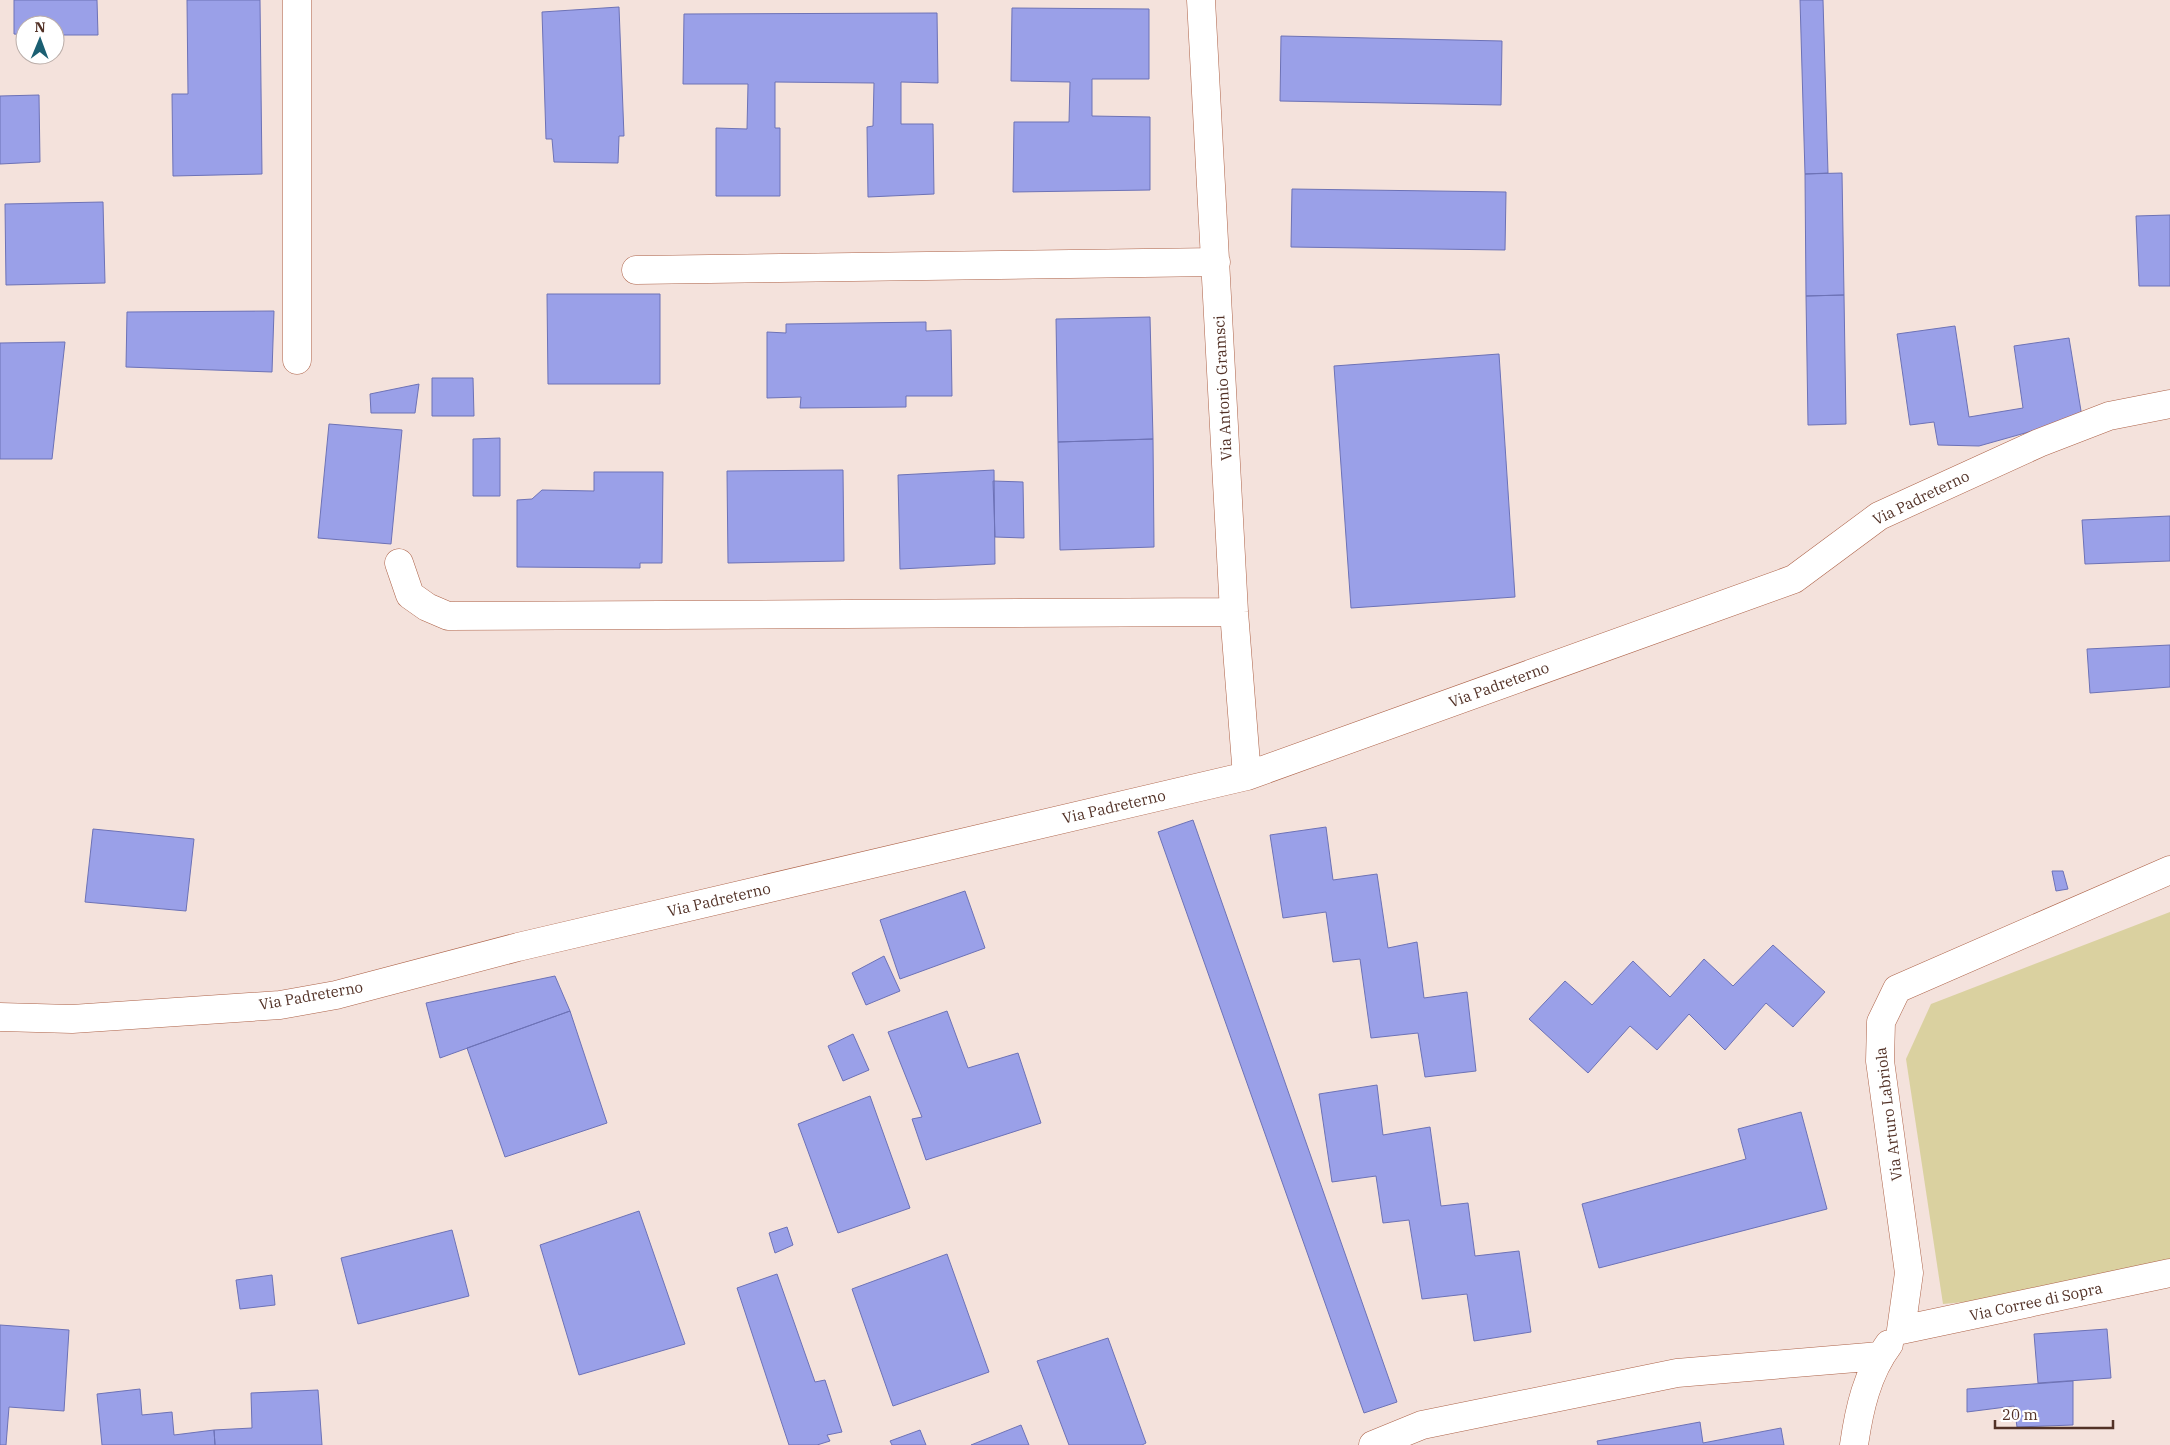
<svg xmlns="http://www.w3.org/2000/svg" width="2170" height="1445" font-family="'IBM Plex Serif',serif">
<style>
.green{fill:#dad1a0}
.building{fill:#9aa0e8;stroke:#6d72b6}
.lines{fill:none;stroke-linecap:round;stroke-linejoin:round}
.minor-casing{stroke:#ad6248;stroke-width:29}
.minor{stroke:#fff;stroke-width:28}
.labels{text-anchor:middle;stroke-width:5;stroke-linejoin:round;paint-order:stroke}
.street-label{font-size:15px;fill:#523126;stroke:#fff}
</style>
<rect width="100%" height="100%" fill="#f4e2dc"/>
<path class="green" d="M 2170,912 L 2170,1273 L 2098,1290 L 1943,1304 L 1906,1059 L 1931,1004 Z"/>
<path class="building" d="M 14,0 L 97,0 L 98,35 L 55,35 L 55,25 L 25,25 L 25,35 L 14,34 Z
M 187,0 L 260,0 L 262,174 L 173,176 L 172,94 L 188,94 Z
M 1800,0 L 1823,0 L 1828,173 L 1805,174 Z
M 619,7 L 624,136 L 619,136 L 618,163 L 554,162 L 552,139 L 546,139 L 542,12 Z
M 1012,8 L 1149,9 L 1149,79 L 1092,79 L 1092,116 L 1150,117 L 1150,190 L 1013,192 L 1014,122 L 1069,122 L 1070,82 L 1011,81 Z
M 937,13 L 938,83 L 901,82 L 901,124 L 933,124 L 934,194 L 868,197 L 867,127 L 873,126 L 874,83 L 775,82 L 775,128 L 780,128 L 780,196 L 716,196 L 716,128 L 747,129 L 748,84 L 683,84 L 684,14 Z
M 1281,36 L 1502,41 L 1501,105 L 1280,101 Z
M 39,95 L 40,162 L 0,164 L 0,96 Z
M 1842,173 L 1844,295 L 1806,296 L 1805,174 Z
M 1292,189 L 1506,192 L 1505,250 L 1291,247 Z
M 103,202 L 105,283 L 6,285 L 5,204 Z
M 2170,215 L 2170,286 L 2139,286 L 2136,216 Z
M 547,294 L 660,294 L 660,384 L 548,384 Z
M 1844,295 L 1846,424 L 1808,425 L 1806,296 Z
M 274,311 L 272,372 L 126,367 L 127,312 Z
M 1150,317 L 1153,439 L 1058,442 L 1056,319 Z
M 926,322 L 926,331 L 951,330 L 952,396 L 906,396 L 906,407 L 800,408 L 801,397 L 767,398 L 767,332 L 786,333 L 786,324 Z
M 1955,326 L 1969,417 L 2023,408 L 2014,346 L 2069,338 L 2082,417 L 1979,446 L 1938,445 L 1934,422 L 1910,425 L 1897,334 Z
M 65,342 L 52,459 L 0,459 L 0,343 Z
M 1499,354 L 1515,597 L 1351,608 L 1334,366 Z
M 432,378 L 473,378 L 474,416 L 432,416 Z
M 419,384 L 415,413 L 371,413 L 370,394 Z
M 329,424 L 402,430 L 391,544 L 318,538 Z
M 500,438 L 500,496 L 473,496 L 473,439 Z
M 1153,439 L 1154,547 L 1060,550 L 1058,442 Z
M 843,470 L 844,561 L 728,563 L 727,471 Z
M 994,470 L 995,564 L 900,569 L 898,475 Z
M 594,472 L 663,472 L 662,563 L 640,563 L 640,568 L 517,567 L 517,500 L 532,499 L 542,490 L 594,491 Z
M 993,481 L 1023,482 L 1024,538 L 995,537 Z
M 2170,516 L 2170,561 L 2085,564 L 2082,520 Z
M 2170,645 L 2170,687 L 2090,693 L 2087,649 Z
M 1193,820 L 1397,1402 L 1364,1413 L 1158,832 Z
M 1326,827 L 1333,880 L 1377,874 L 1388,948 L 1417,942 L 1424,998 L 1467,992 L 1476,1071 L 1425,1077 L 1418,1033 L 1371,1038 L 1360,959 L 1333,962 L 1326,912 L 1283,918 L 1270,835 Z
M 93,829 L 194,839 L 186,911 L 85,902 Z
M 2052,871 L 2063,871 L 2068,889 L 2056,891 Z
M 965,891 L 985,948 L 900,979 L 880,920 Z
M 1773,945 L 1825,992 L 1793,1027 L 1766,1003 L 1725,1050 L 1689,1014 L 1657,1050 L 1630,1026 L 1588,1073 L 1529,1019 L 1565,981 L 1592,1005 L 1633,961 L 1670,997 L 1704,959 L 1733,986 Z
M 884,956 L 900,991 L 866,1005 L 852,973 Z
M 555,976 L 570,1011 L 440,1058 L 426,1003 Z
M 570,1011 L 607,1123 L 505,1157 L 467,1048 Z
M 947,1011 L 968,1068 L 1018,1053 L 1041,1123 L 926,1160 L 912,1119 L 922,1117 L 888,1032 Z
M 853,1034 L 869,1070 L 843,1081 L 828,1046 Z
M 1377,1085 L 1383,1135 L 1430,1127 L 1441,1206 L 1468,1203 L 1475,1256 L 1519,1251 L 1531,1332 L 1474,1341 L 1467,1294 L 1422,1299 L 1409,1220 L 1383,1223 L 1376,1176 L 1332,1182 L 1319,1094 Z
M 870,1096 L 910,1208 L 838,1233 L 798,1124 Z
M 1801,1112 L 1827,1209 L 1599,1268 L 1582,1204 L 1746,1159 L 1738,1129 Z
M 639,1211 L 685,1344 L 579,1375 L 540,1245 Z
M 787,1227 L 793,1245 L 775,1253 L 769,1233 Z
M 452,1230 L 469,1296 L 358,1324 L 341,1258 Z
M 947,1254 L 989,1372 L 893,1406 L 852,1289 Z
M 777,1274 L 815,1382 L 825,1380 L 842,1432 L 827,1435 L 830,1441 L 817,1445 L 789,1445 L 737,1288 Z
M 272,1275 L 275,1305 L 240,1309 L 236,1280 Z
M 0,1325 L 69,1330 L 64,1411 L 9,1407 L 6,1445 L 0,1445 Z
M 2107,1329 L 2111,1378 L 2038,1383 L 2034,1334 Z
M 1108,1338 L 1146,1443 L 1142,1445 L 1069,1445 L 1037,1361 Z
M 2073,1381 L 2073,1425 L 2017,1427 L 2014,1406 L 1967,1412 L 1967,1389 Z
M 140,1389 L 142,1415 L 172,1412 L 174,1435 L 214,1430 L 215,1445 L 102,1445 L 97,1394 Z
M 318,1390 L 322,1445 L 215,1445 L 214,1430 L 252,1428 L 251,1393 Z
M 1700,1422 L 1703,1443 L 1781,1428 L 1784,1445 L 1598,1445 L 1597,1441 Z
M 1021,1425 L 1029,1445 L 971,1445 Z
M 920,1430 L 926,1445 L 892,1445 L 890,1441 Z"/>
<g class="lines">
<defs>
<path id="minor" d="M 297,0 L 297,360
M 1201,0 L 1234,612 L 1247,776
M 636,270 L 1216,262
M 399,563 L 410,595 L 427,607 L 448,616 L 1234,612
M 0,1017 L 72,1019 L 280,1005 L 336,995 L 518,947 L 1247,776 L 1794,579 L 1879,516 L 2039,443 L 2109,416 L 2170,404
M 1901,1330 L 1909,1273 L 1880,1061 L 1881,1022 L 1897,989 L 2170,870
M 1901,1330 L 2170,1273
M 1373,1445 L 1422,1425 L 1677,1373 L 1880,1356
M 1854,1445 C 1859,1410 1867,1373 1889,1344"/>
</defs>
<use href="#minor" class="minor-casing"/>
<use href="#minor" class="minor"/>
</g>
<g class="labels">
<g class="street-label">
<text transform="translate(1223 388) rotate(-93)" y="5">Via Antonio Gramsci</text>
<text transform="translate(1921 498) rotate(-26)" y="5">Via Padreterno</text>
<text transform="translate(1499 685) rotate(-20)" y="5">Via Padreterno</text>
<text transform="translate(1114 807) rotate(-13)" y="5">Via Padreterno</text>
<text transform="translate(719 900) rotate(-13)" y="5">Via Padreterno</text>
<text transform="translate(311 996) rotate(-10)" y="5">Via Padreterno</text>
<text transform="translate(1889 1114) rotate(-97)" y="5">Via Arturo Labriola</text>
<text transform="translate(2036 1302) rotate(-12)" y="5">Via Corree di Sopra</text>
</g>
</g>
<g transform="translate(40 40) rotate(1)"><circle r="24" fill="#ffffff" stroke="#baada8"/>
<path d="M0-4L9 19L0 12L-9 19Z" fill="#1b5f72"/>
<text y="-8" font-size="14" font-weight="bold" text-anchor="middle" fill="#523126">N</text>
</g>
<path d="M1995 1420v8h118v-8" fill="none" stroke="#523126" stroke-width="2.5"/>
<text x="2002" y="1420" font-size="15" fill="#523126" stroke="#ffffff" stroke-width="4" paint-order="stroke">20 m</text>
</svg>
